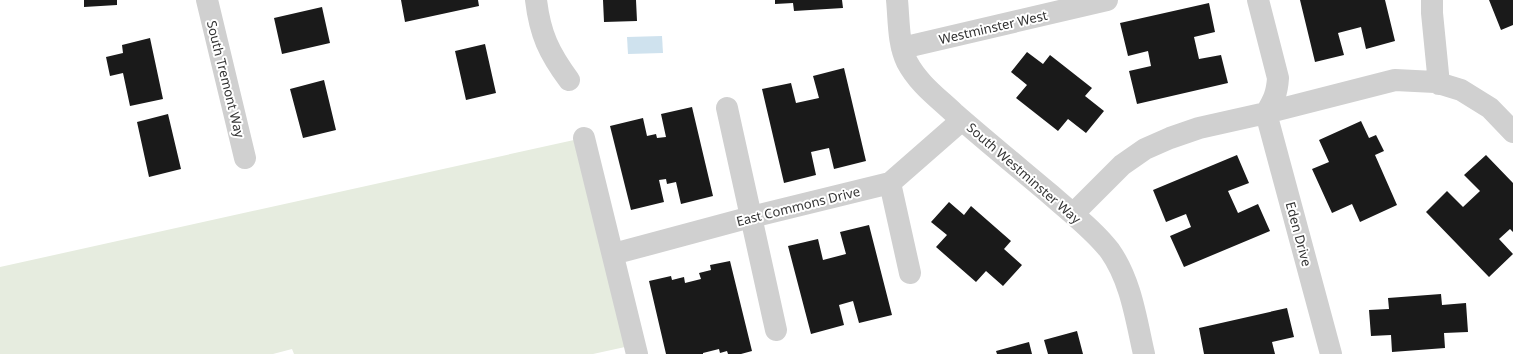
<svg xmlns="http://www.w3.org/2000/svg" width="1513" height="354" font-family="'Noto Sans',sans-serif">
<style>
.green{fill:#e6ecdf}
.water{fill:#cfe2ee}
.building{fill:#1a1a1a}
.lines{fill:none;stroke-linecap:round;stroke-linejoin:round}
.minor{stroke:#d0d0d0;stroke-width:22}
.labels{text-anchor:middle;stroke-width:4;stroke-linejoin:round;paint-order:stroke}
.street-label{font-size:13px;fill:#333;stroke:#fff}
</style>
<rect width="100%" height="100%" fill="#fff"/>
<path class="green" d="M 574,140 L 625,347 L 593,354 L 294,354 L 292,349 L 273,354 L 0,354 L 0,267 Z"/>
<path class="water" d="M 662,36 L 663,53 L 628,54 L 627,37 Z"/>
<path class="building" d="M 84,0 L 117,0 L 117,5 L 84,7 Z
M 401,0 L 478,0 L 479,6 L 405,22 Z
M 603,0 L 636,0 L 637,21 L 604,22 Z
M 775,0 L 842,0 L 843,8 L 794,11 L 793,3 L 775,4 Z
M 1300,0 L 1385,0 L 1395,41 L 1366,49 L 1361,27 L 1338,33 L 1344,55 L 1315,62 Z
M 1489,0 L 1513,0 L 1513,25 L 1501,30 Z
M 1209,3 L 1215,32 L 1194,37 L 1199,59 L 1221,55 L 1228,83 L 1137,104 L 1129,71 L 1151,66 L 1148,51 L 1128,56 L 1120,23 Z
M 322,7 L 330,43 L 282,54 L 274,18 Z
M 150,38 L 163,99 L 130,106 L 123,73 L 110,76 L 106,57 L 123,53 L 122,45 Z
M 485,44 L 496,93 L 466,100 L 455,51 Z
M 1027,52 L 1043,64 L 1050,55 L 1092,88 L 1085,96 L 1104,111 L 1086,133 L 1068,119 L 1058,131 L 1016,98 L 1027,85 L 1011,72 Z
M 844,68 L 866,161 L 834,169 L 829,148 L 811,152 L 816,175 L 784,183 L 762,89 L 791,83 L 796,103 L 819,98 L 813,76 Z
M 324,80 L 336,130 L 303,138 L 290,89 Z
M 692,107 L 713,196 L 681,204 L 676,182 L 667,184 L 666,179 L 659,180 L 664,202 L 631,210 L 610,126 L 643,118 L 647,136 L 656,134 L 657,138 L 666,137 L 661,114 Z
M 168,114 L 181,169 L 149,177 L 137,122 Z
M 1361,121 L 1369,138 L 1376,135 L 1384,151 L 1375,155 L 1397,205 L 1360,222 L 1352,204 L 1332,213 L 1312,169 L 1329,162 L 1319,140 Z
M 1237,155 L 1249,183 L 1228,191 L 1238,213 L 1258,204 L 1270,231 L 1184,267 L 1170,236 L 1191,227 L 1186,214 L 1166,222 L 1153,190 Z
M 1486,155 L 1513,183 L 1513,232 L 1510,229 L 1499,239 L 1513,254 L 1489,277 L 1426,212 L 1447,191 L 1463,207 L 1480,191 L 1464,175 Z
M 949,202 L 964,215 L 971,206 L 1011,241 L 1004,249 L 1022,265 L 1003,286 L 986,271 L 976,282 L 936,247 L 947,235 L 931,222 Z
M 869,225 L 892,315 L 859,323 L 853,301 L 839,305 L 844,325 L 811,334 L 788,246 L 818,239 L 823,260 L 846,254 L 840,232 Z
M 730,261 L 752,351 L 741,354 L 728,354 L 727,351 L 720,353 L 719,349 L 703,353 L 703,354 L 666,354 L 649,281 L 671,276 L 672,280 L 684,277 L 685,283 L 701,279 L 699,273 L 711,270 L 710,265 Z
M 1441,294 L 1442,305 L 1466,303 L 1468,332 L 1444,333 L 1445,348 L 1392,352 L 1391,335 L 1371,336 L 1369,310 L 1389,309 L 1388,298 Z
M 1287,308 L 1294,337 L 1272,342 L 1275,354 L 1204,354 L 1199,328 Z
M 1077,331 L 1083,354 L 1048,354 L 1044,340 Z
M 1029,342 L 1032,354 L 997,354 L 996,351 Z"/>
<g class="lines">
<path class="minor" d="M 207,0 L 245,158
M 536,0 C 540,34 549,53 569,80
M 897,0 C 899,20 898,44 907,62 C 918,83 937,97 954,113 C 986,141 1019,168 1051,195 C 1071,213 1094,230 1110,251 C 1131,281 1136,319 1144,354
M 1258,0 L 1278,78 C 1277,93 1274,100 1266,113
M 1432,0 L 1432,13 L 1439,84
M 902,48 L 1107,0
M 727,108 L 776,330
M 1266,113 L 1331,354
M 584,138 L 637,354
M 890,183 L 910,273
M 1073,214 L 1122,165 L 1145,149 L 1170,138 L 1199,128 L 1266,113 L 1395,80 L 1435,82 L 1461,90 L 1490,108 L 1513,132
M 613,254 L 751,217 L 890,183 L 962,120"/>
</g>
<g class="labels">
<g class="street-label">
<text transform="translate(993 27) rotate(-13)" y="5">Westminster West</text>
<text transform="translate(226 79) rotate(76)" y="5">South Tremont Way</text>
<text transform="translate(1024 173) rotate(41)" y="5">South Westminster Way</text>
<text transform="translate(798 206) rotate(-14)" y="5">East Commons Drive</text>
<text transform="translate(1299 234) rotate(75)" y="5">Eden Drive</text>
</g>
</g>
</svg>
